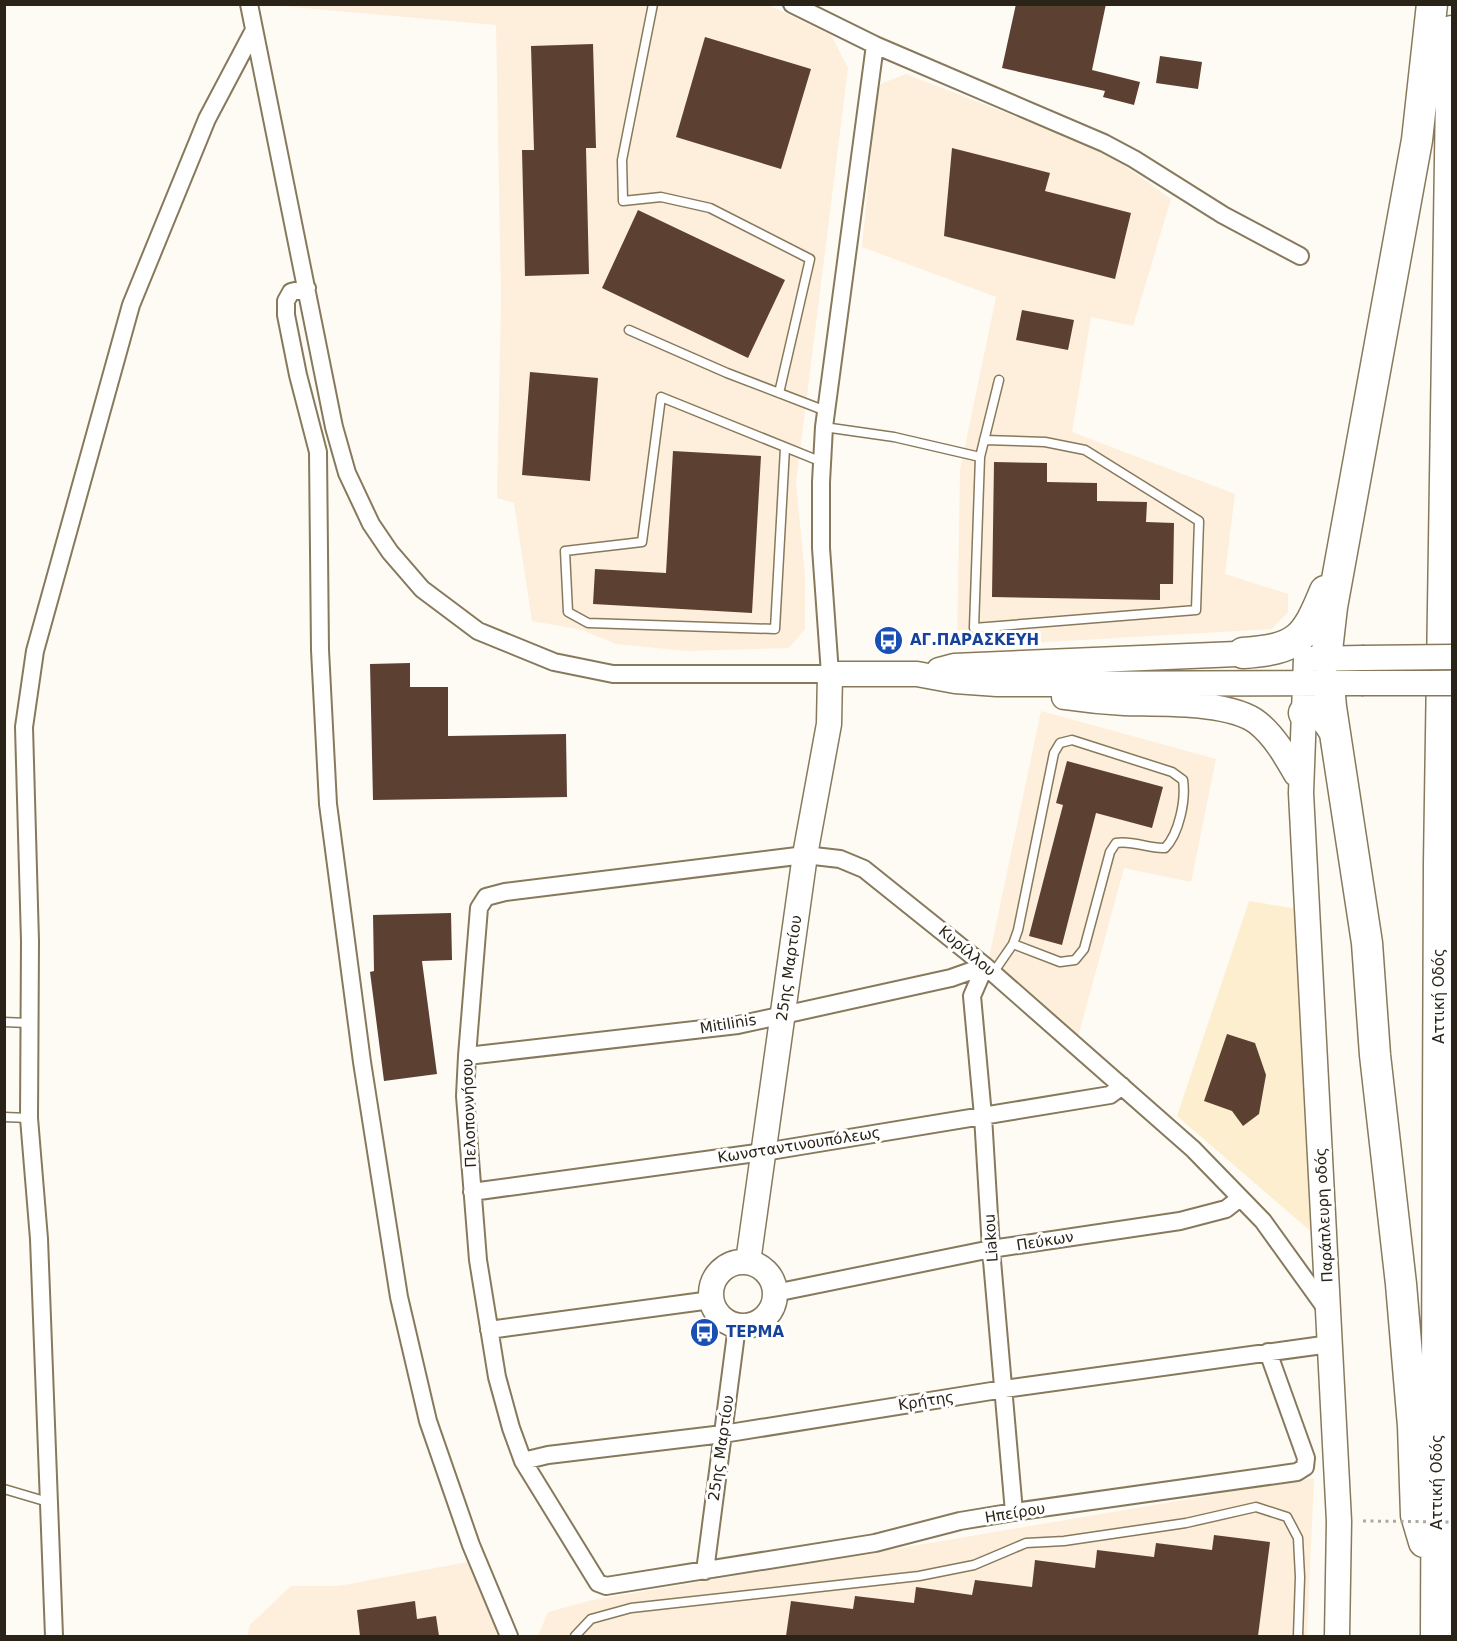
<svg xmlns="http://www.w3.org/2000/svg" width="1457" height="1641" font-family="'DejaVu Sans',sans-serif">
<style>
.built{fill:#fdeecf}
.industrial{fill:#fdefdb}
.building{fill:#5c4032}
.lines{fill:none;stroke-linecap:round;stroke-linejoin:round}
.lane-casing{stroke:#87795c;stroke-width:11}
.street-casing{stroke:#87795c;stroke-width:20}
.secondary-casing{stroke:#87795c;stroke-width:27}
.highway-casing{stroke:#87795c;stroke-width:33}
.lane{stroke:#fff;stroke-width:8}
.street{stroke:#fff;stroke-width:16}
.secondary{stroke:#fff;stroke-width:24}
.highway{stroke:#fff;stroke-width:30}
.secondary-bridge-casing{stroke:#87795c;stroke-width:27;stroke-linecap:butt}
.path-bridge{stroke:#ada9a0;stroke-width:3;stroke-dasharray:3 4.5;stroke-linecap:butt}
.secondary-bridge{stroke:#fff;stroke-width:24}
.labels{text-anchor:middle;stroke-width:6;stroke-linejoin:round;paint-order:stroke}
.transit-label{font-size:15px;font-weight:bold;fill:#164399;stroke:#fff;text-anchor:start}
.street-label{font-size:15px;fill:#2a2418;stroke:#fff}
</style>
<rect width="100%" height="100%" fill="#fefbf4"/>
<path class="built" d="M 1249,901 L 1297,909 L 1315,1235 L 1177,1116 Z"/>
<path class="industrial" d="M 766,4 L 831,35 L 848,68 L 796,483 L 805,575 L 805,629 L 789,648 L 687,651 L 616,644 L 582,630 L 532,621 L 514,503 L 497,498 L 501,299 L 496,25 L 270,5 Z
M 906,74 L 1104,151 L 1171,199 L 1133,326 L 1091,317 L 1072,432 L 1235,494 L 1225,574 L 1288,594 L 1288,612 L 1272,629 L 957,647 L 960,470 L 996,297 L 862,247 L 878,85 Z
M 1041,711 L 1216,759 L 1191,882 L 1124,868 L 1078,1037 L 989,958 Z
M 1314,1478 L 1307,1636 L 538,1636 L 548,1612 L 593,1600 Z
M 468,1562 L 500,1636 L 248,1636 L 249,1626 L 291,1586 L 338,1586 Z"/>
<path class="building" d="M 1016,4 L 1106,4 L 1092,70 L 1140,82 L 1134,105 L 1103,97 L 1105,91 L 1002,68 Z
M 705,37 L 811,69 L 781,169 L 676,137 Z
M 593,44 L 596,148 L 586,148 L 589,274 L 525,276 L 522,150 L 534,150 L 531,46 Z
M 1160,56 L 1202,62 L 1198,89 L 1156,83 Z
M 952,148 L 1050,173 L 1045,191 L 1131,213 L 1115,279 L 944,236 Z
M 638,210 L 785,280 L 748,358 L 602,288 Z
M 1022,310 L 1074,320 L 1068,350 L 1016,340 Z
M 530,372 L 598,378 L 590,481 L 522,475 Z
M 673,451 L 761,456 L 752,613 L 593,604 L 595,569 L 666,573 Z
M 994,462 L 1047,463 L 1047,482 L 1097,483 L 1097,501 L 1147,502 L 1146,522 L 1174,523 L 1173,584 L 1160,584 L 1160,600 L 992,597 Z
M 410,663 L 410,687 L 448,687 L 448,736 L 566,734 L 567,797 L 373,800 L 370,664 Z
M 1067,761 L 1163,787 L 1152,828 L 1096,813 L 1062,945 L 1029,936 L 1063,805 L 1056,803 Z
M 451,913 L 452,960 L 422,961 L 437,1074 L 384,1081 L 370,972 L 374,971 L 373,915 Z
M 1227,1034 L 1255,1043 L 1266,1075 L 1259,1114 L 1243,1126 L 1232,1111 L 1204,1101 Z
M 1214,1535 L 1270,1542 L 1258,1636 L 786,1636 L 791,1601 L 853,1609 L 855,1596 L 914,1603 L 916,1587 L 972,1595 L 975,1580 L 1032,1587 L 1035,1560 L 1095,1568 L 1097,1550 L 1154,1557 L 1156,1543 L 1212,1550 Z
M 415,1601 L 417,1619 L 436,1616 L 439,1636 L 360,1636 L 357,1610 Z"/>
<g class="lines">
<defs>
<path id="lane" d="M 653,4 L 622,160 L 623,201 L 661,197 L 710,208 L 810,259 L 779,393
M 629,330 L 727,373 L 826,411
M 824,427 L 894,437 L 980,457
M 984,440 L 1045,442 L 1085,450 L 1199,521 L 1196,610 L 974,628 L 980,457 L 999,380
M 785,448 L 775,629 L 588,623 L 568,612 L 565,551 L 642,542 L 661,397 L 822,462
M 993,973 L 1013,944 L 1018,930 L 1054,753 L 1060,743 L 1072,740 L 1172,772 L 1183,780 C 1186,800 1179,834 1165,848 C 1148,849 1133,840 1116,843 L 1110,852 L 1084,949 L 1075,960 L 1060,962 L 1013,944
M 4,1022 L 28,1023
M 4,1117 L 29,1118
M 4,1489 L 48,1502
M 575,1636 L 591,1619 L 631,1608 L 919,1576 L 974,1565 L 1026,1543 L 1064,1541 L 1186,1523 L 1256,1507 L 1287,1517 L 1298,1538 L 1300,1577 L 1298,1636"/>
<path id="street" d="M 249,4 L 334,427 L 347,473 L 371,524 L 390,552 L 422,589 L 478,631 L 554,662 L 613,674 L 830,674 L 821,548 L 821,482 L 824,427 L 875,45
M 792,4 L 875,45 L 1104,143 L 1134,159 L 1223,215 L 1300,256
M 307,288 L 291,292 L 286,301 L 286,315 L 298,375 L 318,452 L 320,650 L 328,804 L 362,1062 L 399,1297 L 428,1421 L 471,1545 L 509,1636
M 985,966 L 972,996 L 983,1116 L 991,1249 L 1014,1512
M 467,1056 L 738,1025 L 951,978 L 985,966
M 472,1192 L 764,1152 L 1110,1095 L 1122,1086
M 775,1293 L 991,1249 L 1180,1221 L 1226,1209 L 1240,1198
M 489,1330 L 711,1300
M 1268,1352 L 1306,1458 L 1305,1467 L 1297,1472 L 1014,1512 L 960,1521 L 875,1543 L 606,1586 L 598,1583 L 523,1461 L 511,1428 L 497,1377 L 478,1260 L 465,1096 L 467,1056 L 479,908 L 486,897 L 505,892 L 805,855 L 840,859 L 864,869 L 985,966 L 1193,1149 L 1263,1221 L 1327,1310
M 523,1461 L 548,1455 L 723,1434 L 1004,1389 L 1330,1344
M 705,1571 L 737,1326
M 54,1636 L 39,1239 L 29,1118 L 30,941 L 24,727 L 35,651 L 131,305 L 207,119 L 254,30"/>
<path id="secondary" d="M 1306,658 L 1301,793 L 1339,1521 L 1337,1636
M 1310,659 L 1362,658
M 939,670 L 954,666 L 1260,653
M 1064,697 C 1084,700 1104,702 1124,703 C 1159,704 1231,701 1258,723 C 1275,737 1285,755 1296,774
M 748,1262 L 805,855 L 829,724 L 830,674 L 917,674 L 955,681 L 997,684 L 1361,683
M711 1294a32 32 0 1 1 64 0a32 32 0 1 1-64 0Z"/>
<path id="highway" d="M 1243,653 C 1297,649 1305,640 1325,591
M 1326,659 L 1332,607 L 1417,140 L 1432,4
M 1329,684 L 1331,707 L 1367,943 L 1375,1055 L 1401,1284 L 1413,1426 L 1416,1515 L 1424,1542
M 1304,713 C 1320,712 1326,717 1334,731
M 1436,1636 L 1439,863 L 1452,31"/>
</defs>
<use href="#lane" class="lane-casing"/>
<use href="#street" class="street-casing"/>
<use href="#secondary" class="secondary-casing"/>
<use href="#highway" class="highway-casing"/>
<use href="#lane" class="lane"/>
<use href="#street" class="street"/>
<use href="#secondary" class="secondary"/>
<use href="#highway" class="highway"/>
<defs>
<path id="secondary-bridge" d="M 1362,658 L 1452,657
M 1361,683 L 1452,683"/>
</defs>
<use href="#secondary-bridge" class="secondary-bridge-casing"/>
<path class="path-bridge" d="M 1363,1521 L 1452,1522"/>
<use href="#secondary-bridge" class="secondary-bridge"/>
</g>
<defs>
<symbol id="bus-disc" viewBox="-11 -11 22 22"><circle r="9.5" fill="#1a4fb4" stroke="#fff"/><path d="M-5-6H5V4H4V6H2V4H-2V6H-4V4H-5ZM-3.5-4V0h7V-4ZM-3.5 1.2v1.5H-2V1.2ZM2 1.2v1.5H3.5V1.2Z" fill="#fff"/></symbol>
</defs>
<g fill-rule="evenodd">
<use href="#bus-disc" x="872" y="624" width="33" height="33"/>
<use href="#bus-disc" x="688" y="1316" width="33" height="33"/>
</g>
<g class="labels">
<g class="transit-label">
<text x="910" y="645">ΑΓ.ΠΑΡΑΣΚΕΥΗ</text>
<text x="726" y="1337">ΤΕΡΜΑ</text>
</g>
<g class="street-label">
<text transform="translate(967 951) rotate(40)" y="5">Κυρίλλου</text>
<text transform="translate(789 968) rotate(-82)" y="5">25ης Μαρτίου</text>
<text transform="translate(1439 996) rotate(-90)" y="5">Αττική Οδός</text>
<text transform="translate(728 1024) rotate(-9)" y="5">Mitilinis</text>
<text transform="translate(469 1113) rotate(-92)" y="5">Πελοποννήσου</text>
<text transform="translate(799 1145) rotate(-9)" y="5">Κωνσταντινουπόλεως</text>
<text transform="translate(1324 1215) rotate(-93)" y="5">Παράπλευρη οδός</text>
<text transform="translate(991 1238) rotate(-94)" y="5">Liakou</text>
<text transform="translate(1045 1241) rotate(-9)" y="5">Πεύκων</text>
<text transform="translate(926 1401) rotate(-9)" y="5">Κρήτης</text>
<text transform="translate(721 1448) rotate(-82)" y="5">25ης Μαρτίου</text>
<text transform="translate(1437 1482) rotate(-90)" y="5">Αττική Οδός</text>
<text transform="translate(1015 1513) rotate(-9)" y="5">Ηπείρου</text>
</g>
</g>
<rect width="1457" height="1641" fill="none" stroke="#2a2418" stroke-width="12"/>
</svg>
